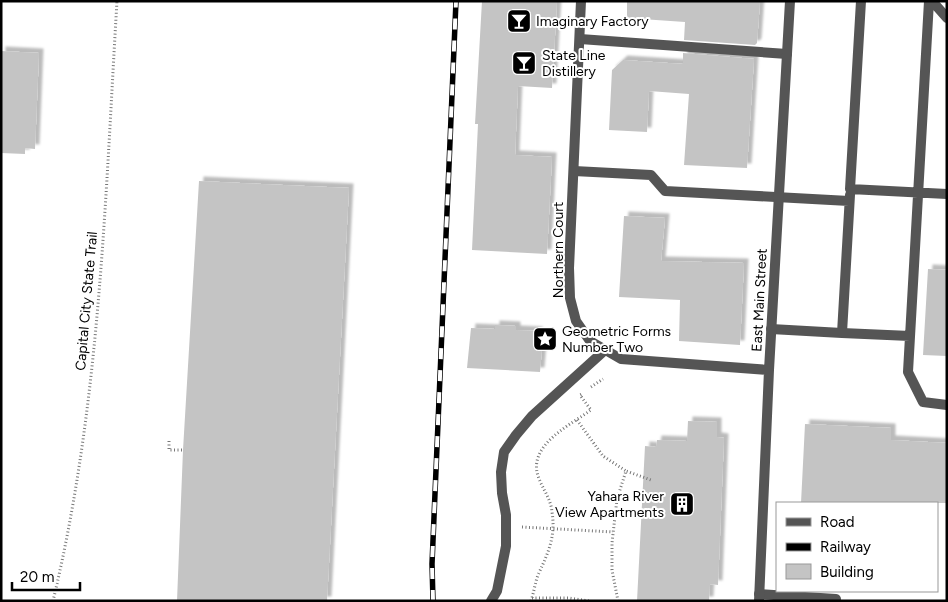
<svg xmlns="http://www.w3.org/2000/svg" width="948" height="602" font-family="Figtree,sans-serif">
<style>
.building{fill:#c4c4c4;filter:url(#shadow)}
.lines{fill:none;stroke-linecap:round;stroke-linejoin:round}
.path{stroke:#777;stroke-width:3;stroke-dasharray:1 2.5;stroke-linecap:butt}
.service{stroke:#555;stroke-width:10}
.minor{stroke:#555;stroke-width:10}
.rail-casing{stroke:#000;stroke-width:5.5}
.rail{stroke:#fff;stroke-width:4;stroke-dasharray:11;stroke-linecap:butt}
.labels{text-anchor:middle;stroke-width:4;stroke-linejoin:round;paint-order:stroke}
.poi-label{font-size:14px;fill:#000;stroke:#fff;text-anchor:start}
.street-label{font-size:14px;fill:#000;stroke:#fff}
</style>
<defs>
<filter id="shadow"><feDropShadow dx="4.5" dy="-4.5" stdDeviation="1" flood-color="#0004"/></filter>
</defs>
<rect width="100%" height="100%" fill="#fff"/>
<path class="building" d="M 482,1 L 557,1 L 552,88 L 518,86 L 515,155 L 552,157 L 547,254 L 472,250 L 478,124 L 475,124 Z
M 627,1 L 760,1 L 757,43 L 755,45 L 684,40 L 685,22 L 627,18 Z
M 1,51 L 39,53 L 35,149 L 25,148 L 25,154 L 1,153 Z
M 683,53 L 754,59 L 747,168 L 684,165 L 689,94 L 649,91 L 647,132 L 609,130 L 612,70 L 623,60 L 683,64 Z
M 199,181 L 349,188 L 327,601 L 177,601 L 183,450 Z
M 624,216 L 665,218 L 661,261 L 744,263 L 740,345 L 679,341 L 680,300 L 619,297 Z
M 928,269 L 947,270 L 947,356 L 923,355 Z
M 495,325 L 516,326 L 516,330 L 538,331 L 539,348 L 542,348 L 540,372 L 467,368 L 471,328 L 495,329 Z
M 688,421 L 717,422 L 717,437 L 724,438 L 718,585 L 710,584 L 709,601 L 637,601 L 645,446 L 656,447 L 657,440 L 687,441 Z
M 805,424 L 891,428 L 891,440 L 947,443 L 947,503 L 801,503 Z"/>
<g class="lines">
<path class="path" d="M 591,387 L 603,379
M 577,420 L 603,456 L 626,471
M 169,441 L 169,450 L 183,450
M 522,527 L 613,532
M 532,598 L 568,598 L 589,601
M 53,601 C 100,405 105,202 117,1
M 531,601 C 534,592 535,583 538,575 C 548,553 556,537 552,512 C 551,499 542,488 538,476 C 528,445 570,425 591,410 L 580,395 L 582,394
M 618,601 L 612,570 L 612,543 L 617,499 L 626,471 L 651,480"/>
<path class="service" d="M 861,1 L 850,189 L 947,194
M 929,1 L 908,372 L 923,402 L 947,405
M 932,1 L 947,18
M 580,39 L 787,54
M 574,171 L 651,175 L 665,191 L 849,201
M 771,329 L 842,333 L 850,195
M 842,333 L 910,336
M 759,594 L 836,599
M 491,601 L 497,591 L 506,546 L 506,515 L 502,493 L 501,472 L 504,452 L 516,435 L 532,416 L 605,350"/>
<path class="minor" d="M 581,1 L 569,268 L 570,298 L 576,321 L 590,341 L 621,359 L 769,370
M 759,601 L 769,370 L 790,1"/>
<defs>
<path id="rail" d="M 433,601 L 432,564 L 456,1"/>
</defs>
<use href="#rail" class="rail-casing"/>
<use href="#rail" class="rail"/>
</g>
<defs>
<symbol id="bar-square" viewBox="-11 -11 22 22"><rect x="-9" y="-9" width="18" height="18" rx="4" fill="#000" stroke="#fff"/><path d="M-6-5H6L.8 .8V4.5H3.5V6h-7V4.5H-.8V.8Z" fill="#fff"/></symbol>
<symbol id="sight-square" viewBox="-11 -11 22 22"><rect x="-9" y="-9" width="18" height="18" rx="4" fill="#000" stroke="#fff"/><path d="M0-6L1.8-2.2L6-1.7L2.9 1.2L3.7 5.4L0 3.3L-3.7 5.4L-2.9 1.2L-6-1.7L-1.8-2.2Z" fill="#fff"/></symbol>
<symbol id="building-square" viewBox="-11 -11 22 22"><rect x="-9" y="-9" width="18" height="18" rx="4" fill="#000" stroke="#fff"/><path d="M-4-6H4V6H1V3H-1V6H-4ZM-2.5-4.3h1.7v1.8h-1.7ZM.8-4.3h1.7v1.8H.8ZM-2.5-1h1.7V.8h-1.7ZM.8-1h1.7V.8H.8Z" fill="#fff"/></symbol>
</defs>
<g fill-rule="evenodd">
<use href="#bar-square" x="505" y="7" width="28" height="28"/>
<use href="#bar-square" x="510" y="49" width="28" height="28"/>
<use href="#sight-square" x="531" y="325" width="28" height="28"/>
<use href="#building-square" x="668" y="490" width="28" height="28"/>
</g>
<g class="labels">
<g class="poi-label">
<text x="536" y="26">Imaginary Factory</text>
<text x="542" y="60">State Line<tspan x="542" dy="16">Distillery</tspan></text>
<text x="562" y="336">Geometric Forms<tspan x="562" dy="16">Number Two</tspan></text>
<text x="664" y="501" text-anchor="end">Yahara River<tspan x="664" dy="16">View Apartments</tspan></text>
</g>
<g class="street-label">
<text transform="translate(558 250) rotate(-90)" y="5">Northern Court</text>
<text transform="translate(759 300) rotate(-87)" y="5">East Main Street</text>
<text transform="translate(86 301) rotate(-85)" y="5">Capital City State Trail</text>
</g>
</g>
<rect width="948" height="602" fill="none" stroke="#000000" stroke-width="5"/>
<rect x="776" y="502" width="162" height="90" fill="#ffffff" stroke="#999999"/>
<rect x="786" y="518" width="25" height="8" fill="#555555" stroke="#999999"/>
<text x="820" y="527" font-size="15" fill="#000000">Road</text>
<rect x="786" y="543" width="25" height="8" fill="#000000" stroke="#999999"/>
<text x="820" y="552" font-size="15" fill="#000000">Railway</text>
<rect x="786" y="564" width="25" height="15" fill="#c4c4c4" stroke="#999999"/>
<text x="820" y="577" font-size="15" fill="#000000">Building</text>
<path d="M12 582v8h68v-8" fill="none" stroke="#000000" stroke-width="2.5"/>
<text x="20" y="582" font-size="15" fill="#000000" stroke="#ffffff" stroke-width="4" paint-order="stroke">20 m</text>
</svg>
